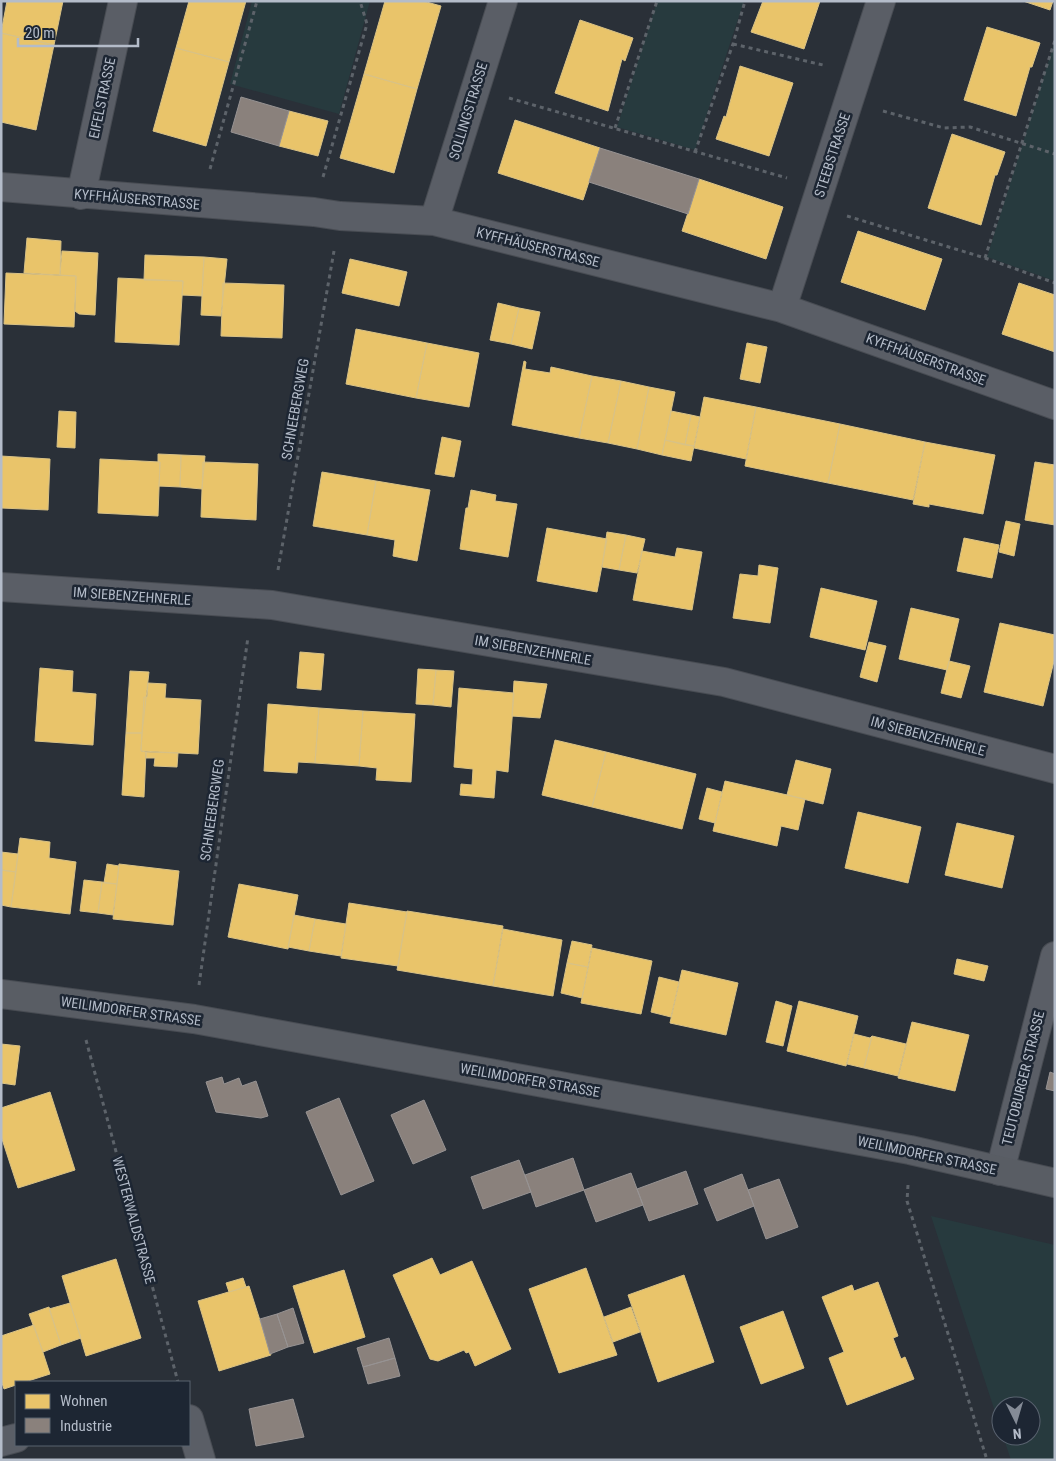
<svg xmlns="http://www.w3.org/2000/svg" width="1056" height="1461" font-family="'Roboto Condensed',sans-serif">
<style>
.green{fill:#273a3e}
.homes{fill:#e9c46a;stroke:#d9c286}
.industry{fill:#8a817c;stroke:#979393}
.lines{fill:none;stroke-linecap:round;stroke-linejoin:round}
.street-casing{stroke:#484c53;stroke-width:30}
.secondary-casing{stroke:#484c53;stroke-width:30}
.path{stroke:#5d636a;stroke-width:3;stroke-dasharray:4 4;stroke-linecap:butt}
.street{stroke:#5a5e66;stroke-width:28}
.secondary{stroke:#595d64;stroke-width:28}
.labels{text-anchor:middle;stroke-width:5;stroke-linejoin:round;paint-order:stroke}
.street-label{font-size:14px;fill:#b4bcc9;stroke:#1d2633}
</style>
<rect width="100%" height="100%" fill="#2a3038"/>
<path class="green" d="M 252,1 L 370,1 L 339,114 L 230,84 Z
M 657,1 L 744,1 L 695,150 L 617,127 Z
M 1055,40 L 1055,281 L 987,257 Z
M 931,1216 L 1055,1245 L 1055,1460 L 1011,1460 L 1003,1436 L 1031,1436 L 1031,1406 L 1001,1406 L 1001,1430 Z"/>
<path class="homes" d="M 7,1 L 63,1 L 54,45 L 1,33 Z
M 189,1 L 246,1 L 229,62 L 176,48 Z
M 385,1 L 423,1 L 441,6 L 417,89 L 364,74 Z
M 763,1 L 820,1 L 804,49 L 751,32 Z
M 1023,1 L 1053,1 L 1050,10 Z
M 580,20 L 633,38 L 625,61 L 622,59 L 608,111 L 555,93 Z
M 987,27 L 1040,43 L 1032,67 L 1030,67 L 1016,116 L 964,100 Z
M 1,33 L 54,45 L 36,130 L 1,122 Z
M 176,48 L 229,62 L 206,146 L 153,131 Z
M 740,66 L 793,83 L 769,156 L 716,139 L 724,116 L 726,117 Z
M 364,74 L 417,89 L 394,173 L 340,158 Z
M 289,111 L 328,121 L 318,156 L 279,146 Z
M 515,120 L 600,148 L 583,200 L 498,173 Z
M 952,134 L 1005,152 L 997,175 L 995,175 L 981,225 L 928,208 Z
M 699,179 L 783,207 L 766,259 L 682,231 Z
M 858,231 L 942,259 L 925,310 L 841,282 Z
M 27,238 L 61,241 L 60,275 L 24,273 Z
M 62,251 L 98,253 L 95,315 L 79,314 L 75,311 L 76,276 L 60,275 Z
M 145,255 L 204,257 L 202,296 L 182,295 L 183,281 L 144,280 Z
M 204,257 L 227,259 L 221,316 L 201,315 Z
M 350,259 L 407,272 L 399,306 L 342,293 Z
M 6,273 L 76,276 L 74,327 L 4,324 Z
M 118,278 L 183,281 L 179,345 L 115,342 Z
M 223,283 L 284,285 L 282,338 L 221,336 Z
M 1019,283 L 1055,295 L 1055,352 L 1002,334 Z
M 498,303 L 519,308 L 511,344 L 490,340 Z
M 519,308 L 540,312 L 532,349 L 511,344 Z
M 356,329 L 427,343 L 416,398 L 346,384 Z
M 427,343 L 479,353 L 469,407 L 416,398 Z
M 747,343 L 767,347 L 760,383 L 740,379 Z
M 524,361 L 526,362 L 525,369 L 550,373 L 551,367 L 592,376 L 579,438 L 512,425 Z
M 592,376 L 621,381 L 608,443 L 579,438 Z
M 621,381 L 649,387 L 637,449 L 608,443 Z
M 649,387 L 675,392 L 662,455 L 637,449 Z
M 704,397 L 756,407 L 746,459 L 694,448 Z
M 756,407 L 840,424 L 828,483 L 745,466 Z
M 59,411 L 76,412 L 75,448 L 57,447 Z
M 671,411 L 691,415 L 685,445 L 665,440 Z
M 691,415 L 700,417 L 694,446 L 685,445 Z
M 840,424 L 925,442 L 913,500 L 828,483 Z
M 442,437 L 461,441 L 454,477 L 435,474 Z
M 665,440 L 694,446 L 691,461 L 662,455 Z
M 925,442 L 995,455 L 983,514 L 929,504 L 929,507 L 913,504 Z
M 158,454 L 181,455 L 180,487 L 159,486 L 160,462 L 158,462 Z
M 181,455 L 205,456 L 202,489 L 180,487 Z
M 1,456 L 50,459 L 48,510 L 1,508 Z
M 100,459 L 160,462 L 158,516 L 98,513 Z
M 203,462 L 258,464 L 256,520 L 201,517 Z
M 1035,462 L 1055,465 L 1055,525 L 1025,520 Z
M 322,472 L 376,481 L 367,535 L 313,526 Z
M 376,481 L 430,490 L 417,561 L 393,556 L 395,540 L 367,535 Z
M 471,490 L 496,495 L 495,501 L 517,504 L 508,557 L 460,549 L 466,508 L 468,508 Z
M 1006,521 L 1020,524 L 1014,556 L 999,552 Z
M 547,528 L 607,539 L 597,592 L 537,581 Z
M 607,532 L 626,535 L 619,570 L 602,567 Z
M 626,535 L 645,539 L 637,573 L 619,570 Z
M 964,538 L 999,545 L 992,578 L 957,571 Z
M 677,548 L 702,552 L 692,610 L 633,600 L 642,551 L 675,557 Z
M 759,565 L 778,568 L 770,623 L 733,618 L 740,574 L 758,576 Z
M 821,588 L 877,601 L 865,650 L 810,637 Z
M 911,608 L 959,619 L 947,670 L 899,659 Z
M 1000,623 L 1055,635 L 1055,657 L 1043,706 L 984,692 Z
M 869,642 L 886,646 L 877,682 L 860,677 Z
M 300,652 L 324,654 L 321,690 L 297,688 Z
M 949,661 L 970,666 L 961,698 L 941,693 Z
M 40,668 L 73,671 L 72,692 L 96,694 L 93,745 L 35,741 Z
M 418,669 L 436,670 L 433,705 L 416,704 Z
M 436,670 L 454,671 L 451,707 L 433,705 Z
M 130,671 L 149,672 L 142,733 L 126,733 Z
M 514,681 L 547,684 L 540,718 L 512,716 Z
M 148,683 L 166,684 L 165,698 L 201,700 L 198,754 L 141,751 L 144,697 L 147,697 Z
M 459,688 L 514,693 L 508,772 L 496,770 L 494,798 L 460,795 L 461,784 L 472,785 L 473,769 L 454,767 Z
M 268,704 L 319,708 L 315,763 L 298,762 L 297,773 L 264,771 Z
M 319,708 L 363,711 L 359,766 L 315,763 Z
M 363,711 L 415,714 L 411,782 L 376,780 L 377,768 L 359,766 Z
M 126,733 L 142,733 L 141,751 L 146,752 L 144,797 L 122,795 Z
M 555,740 L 606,752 L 592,807 L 542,795 Z
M 146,752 L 178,753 L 177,767 L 154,766 L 155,758 L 146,758 Z
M 606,752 L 696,774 L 682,829 L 592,807 Z
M 796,760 L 831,769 L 823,804 L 787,795 Z
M 725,781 L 805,799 L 798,830 L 781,826 L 777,846 L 713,831 Z
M 707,788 L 722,792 L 715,823 L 699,819 Z
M 858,812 L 921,827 L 908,883 L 845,868 Z
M 957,823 L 1014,836 L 1002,888 L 945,875 Z
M 20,838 L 50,842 L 49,858 L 76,862 L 70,914 L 11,907 Z
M 1,852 L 18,854 L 16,872 L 1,870 Z
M 107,864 L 119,866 L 117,884 L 104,883 Z
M 119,864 L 179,871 L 173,925 L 113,919 Z
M 1,870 L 16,872 L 11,907 L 1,905 Z
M 84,880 L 102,882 L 98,913 L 80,911 Z
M 102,882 L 117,884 L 113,915 L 98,913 Z
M 239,884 L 298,895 L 288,949 L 228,937 Z
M 349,903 L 407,912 L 398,966 L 341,958 Z
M 407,911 L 503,926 L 493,986 L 397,970 Z
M 294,915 L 315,919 L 309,951 L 288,947 Z
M 315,919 L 346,924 L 341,956 L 309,951 Z
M 503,929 L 562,940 L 553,996 L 493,986 Z
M 572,941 L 592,945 L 588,967 L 567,963 Z
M 592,948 L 652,961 L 641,1014 L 581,1003 Z
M 957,959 L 988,966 L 984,981 L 954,974 Z
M 567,963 L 588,967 L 582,998 L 561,993 Z
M 682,970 L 738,983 L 726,1035 L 670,1023 Z
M 659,977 L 679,982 L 671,1017 L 651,1012 Z
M 776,1001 L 792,1006 L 783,1046 L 766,1042 Z
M 799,1001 L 858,1016 L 846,1066 L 787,1051 Z
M 912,1022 L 969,1035 L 955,1091 L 898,1078 Z
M 854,1034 L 870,1038 L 872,1036 L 864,1068 L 847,1064 Z
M 872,1036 L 906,1044 L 898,1076 L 864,1068 Z
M 1,1044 L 20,1046 L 15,1085 L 1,1083 Z
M 50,1092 L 75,1170 L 18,1188 L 1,1136 L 1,1108 Z
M 432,1258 L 440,1275 L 472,1261 L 511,1349 L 475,1366 L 469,1352 L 466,1353 L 464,1350 L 438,1361 L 430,1359 L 393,1275 Z
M 116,1259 L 141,1338 L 86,1356 L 62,1276 Z
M 586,1268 L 617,1355 L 559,1373 L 529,1289 Z
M 344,1270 L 365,1337 L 314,1353 L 293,1286 Z
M 684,1275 L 714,1362 L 658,1382 L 628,1295 Z
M 243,1278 L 246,1287 L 229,1292 L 226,1283 Z
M 878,1282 L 898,1336 L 893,1338 L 901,1359 L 905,1357 L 914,1379 L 847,1405 L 829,1358 L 844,1352 L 822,1297 L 852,1285 L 854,1291 Z
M 249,1286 L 271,1355 L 219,1371 L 198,1301 Z
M 70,1303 L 81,1338 L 61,1345 L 49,1309 Z
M 49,1307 L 61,1345 L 43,1352 L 29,1314 Z
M 631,1307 L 640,1332 L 613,1342 L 604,1317 Z
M 783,1311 L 804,1368 L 761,1384 L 740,1327 Z
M 34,1325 L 50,1374 L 25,1382 L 16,1382 L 16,1385 L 4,1389 L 1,1380 L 1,1336 Z"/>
<path class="industry" d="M 241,97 L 289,111 L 279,146 L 231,132 Z
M 600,148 L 699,179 L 688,214 L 589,182 Z
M 1050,1072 L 1055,1074 L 1055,1091 L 1046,1089 Z
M 222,1077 L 224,1084 L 239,1078 L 242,1086 L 256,1081 L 268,1116 L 261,1118 L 216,1112 L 206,1082 Z
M 339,1098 L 374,1181 L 341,1195 L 306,1112 Z
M 424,1100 L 446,1150 L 413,1164 L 391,1115 Z
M 573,1158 L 584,1190 L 536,1207 L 525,1175 Z
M 519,1160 L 531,1192 L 483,1209 L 471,1177 Z
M 686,1171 L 698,1204 L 649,1221 L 637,1189 Z
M 631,1173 L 643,1205 L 596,1222 L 584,1190 Z
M 742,1174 L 754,1206 L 717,1221 L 704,1189 Z
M 779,1179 L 798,1227 L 766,1239 L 748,1190 Z
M 293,1308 L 304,1343 L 288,1347 L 277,1314 Z
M 277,1314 L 288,1347 L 270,1354 L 260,1319 Z
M 389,1338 L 395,1358 L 363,1367 L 357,1348 Z
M 395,1358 L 400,1376 L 368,1384 L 363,1367 Z
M 293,1399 L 304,1437 L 256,1446 L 249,1409 Z"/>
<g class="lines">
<defs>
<path id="street" d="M 1,187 L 314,212 L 340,216 L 434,221 L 782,308 L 1055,405
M 81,195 L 123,1
M 434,221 L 503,1
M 782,308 L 881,1
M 1,587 L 272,605 L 724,682 L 1055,769
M 1000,1171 L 1055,956
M 189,1419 L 201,1460
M 1,1442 L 16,1438"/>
<path id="secondary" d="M 1,994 L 194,1019 L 910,1150 L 1055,1183"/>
</defs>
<use href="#street" class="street-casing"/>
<use href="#secondary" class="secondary-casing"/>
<path class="path" d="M 733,44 L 823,65
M 509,98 L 787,178
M 883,111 L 944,128 L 970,127 L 1055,154
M 615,128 L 657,1
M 695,152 L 733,44 L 745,1
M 210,169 L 257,1
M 323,177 L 367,24 L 360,1
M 847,216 L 985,258 L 1055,283
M 985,258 L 1055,40
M 278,570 L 334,251
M 199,985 L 248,637
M 86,1040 L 178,1382
M 908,1185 L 907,1201 L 987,1460"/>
<use href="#street" class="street"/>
<use href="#secondary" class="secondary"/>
</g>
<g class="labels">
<g class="street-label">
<text transform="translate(102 98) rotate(-78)" y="5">EIFELSTRASSE</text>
<text transform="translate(468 111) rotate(-73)" y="5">SOLLINGSTRASSE</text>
<text transform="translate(832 155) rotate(-72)" y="5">STEEBSTRASSE</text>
<text transform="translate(137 199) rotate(5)" y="5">KYFFHÄUSERSTRASSE</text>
<text transform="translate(538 247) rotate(14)" y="5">KYFFHÄUSERSTRASSE</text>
<text transform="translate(926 359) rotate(20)" y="5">KYFFHÄUSERSTRASSE</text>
<text transform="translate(295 409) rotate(-80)" y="5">SCHNEEBERGWEG</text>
<text transform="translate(132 596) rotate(4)" y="5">IM SIEBENZEHNERLE</text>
<text transform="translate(533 650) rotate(10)" y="5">IM SIEBENZEHNERLE</text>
<text transform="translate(928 736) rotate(15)" y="5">IM SIEBENZEHNERLE</text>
<text transform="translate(212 810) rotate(-82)" y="5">SCHNEEBERGWEG</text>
<text transform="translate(131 1011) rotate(8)" y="5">WEILIMDORFER STRASSE</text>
<text transform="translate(1023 1078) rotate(-76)" y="5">TEUTOBURGER STRASSE</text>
<text transform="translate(530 1080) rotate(10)" y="5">WEILIMDORFER STRASSE</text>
<text transform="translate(927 1155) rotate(12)" y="5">WEILIMDORFER STRASSE</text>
<text transform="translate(134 1220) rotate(75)" y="5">WESTERWALDSTRASSE</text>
</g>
</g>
<rect width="1056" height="1461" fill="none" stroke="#b4bcc9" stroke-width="5"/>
<rect x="15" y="1381" width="175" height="65" fill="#1d2633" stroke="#59626f"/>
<rect x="25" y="1394" width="25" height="15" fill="#e9c46a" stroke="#59626f"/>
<text x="60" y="1406" font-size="15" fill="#b4bcc9">Wohnen</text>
<rect x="25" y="1418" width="25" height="15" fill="#8a817c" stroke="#59626f"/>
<text x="60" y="1431" font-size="15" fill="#b4bcc9">Industrie</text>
<g transform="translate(1016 1421) rotate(175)"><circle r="24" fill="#1d2633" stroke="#59626f"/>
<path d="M0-4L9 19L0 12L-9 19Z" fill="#848b96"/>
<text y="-8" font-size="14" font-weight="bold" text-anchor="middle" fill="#b4bcc9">N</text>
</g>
<path d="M18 38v8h120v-8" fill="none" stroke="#b4bcc9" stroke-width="2.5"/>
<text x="25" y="38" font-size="15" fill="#b4bcc9" stroke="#1d2633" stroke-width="4" paint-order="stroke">20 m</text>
</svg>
